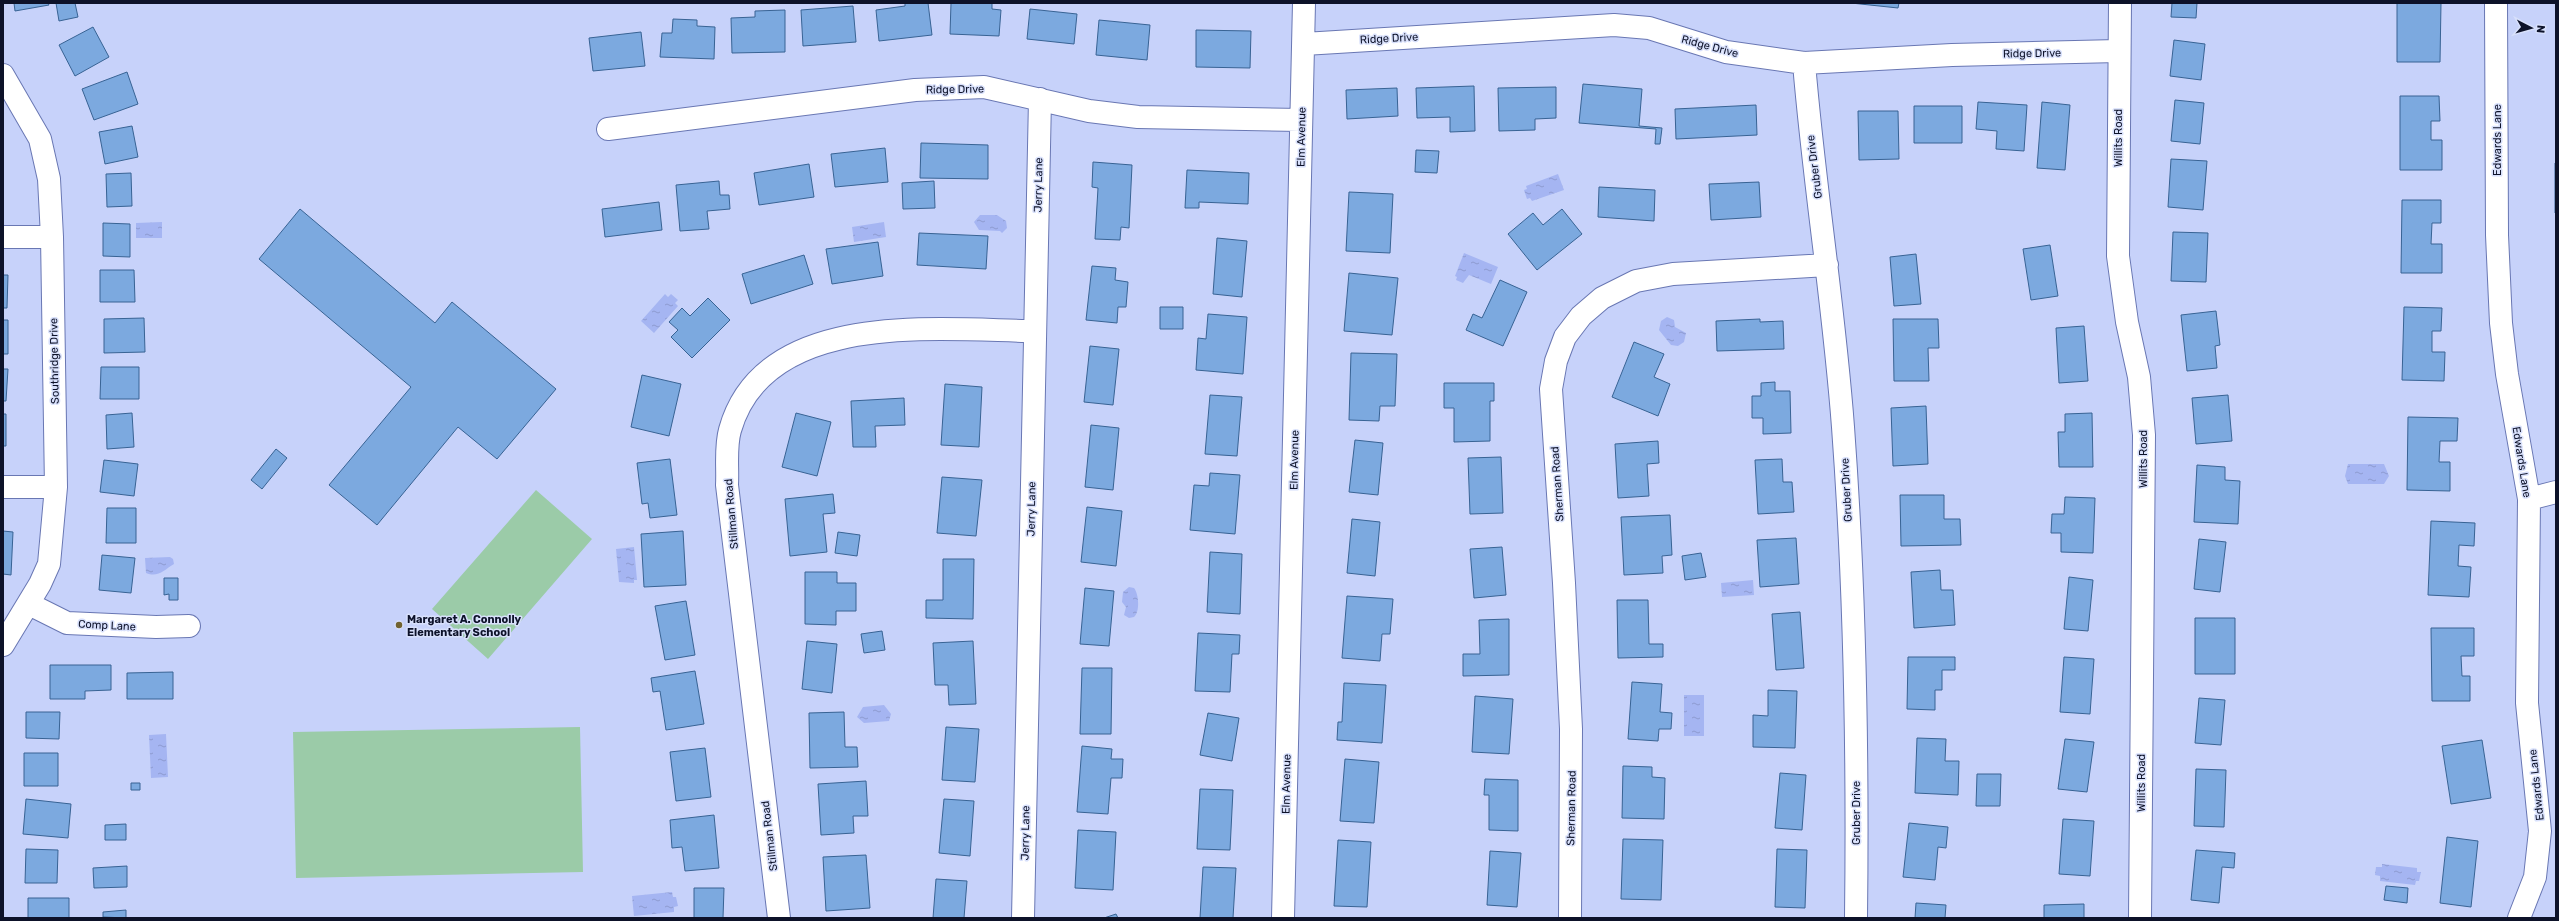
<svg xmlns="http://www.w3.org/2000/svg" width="2559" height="921" font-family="Rubik,sans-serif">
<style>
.green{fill:#9bcba8}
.water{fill:url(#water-ripples)}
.building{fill:#7ca9df;stroke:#386394}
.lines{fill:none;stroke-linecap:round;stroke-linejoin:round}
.minor-casing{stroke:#6977b3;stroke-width:24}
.minor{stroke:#fff;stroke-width:22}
.poi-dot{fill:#71622f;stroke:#d8e0fb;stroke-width:1.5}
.labels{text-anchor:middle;stroke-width:3;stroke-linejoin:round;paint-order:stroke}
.street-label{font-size:11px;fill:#0d1229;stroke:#d8e0fb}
.poi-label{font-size:11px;font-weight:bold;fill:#0d1229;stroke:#d8e0fb;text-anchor:start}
</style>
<defs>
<pattern id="water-ripples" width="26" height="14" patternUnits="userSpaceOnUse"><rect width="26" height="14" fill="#a5b5f2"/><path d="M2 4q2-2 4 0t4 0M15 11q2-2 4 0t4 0" fill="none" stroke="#8d9bd0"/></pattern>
</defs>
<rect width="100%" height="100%" fill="#c7d2fa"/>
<path class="green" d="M 536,490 L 592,539 L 488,659 L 432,609 Z
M 580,727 L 583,872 L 296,878 L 293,732 Z"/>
<path class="water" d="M 1558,174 L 1564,190 L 1532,201 L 1530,198 L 1527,199 L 1524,190 L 1527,189 L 1526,186 Z
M 980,215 L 997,215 L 1006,221 L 1007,228 L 1002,233 L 1000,231 L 979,230 L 974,222 Z
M 162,222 L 162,238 L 136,238 L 136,223 Z
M 884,222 L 886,237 L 854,242 L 852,227 Z
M 1464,253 L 1498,267 L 1491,284 L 1469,275 L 1463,283 L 1456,280 L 1457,277 L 1455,276 Z
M 665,294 L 668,297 L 671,294 L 678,300 L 675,303 L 678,306 L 654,333 L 641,321 Z
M 1667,317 L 1674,320 L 1675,327 L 1686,333 L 1684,342 L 1678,346 L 1671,345 L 1659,330 L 1661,321 Z
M 2348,464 L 2384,464 L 2389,476 L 2384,484 L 2348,484 L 2345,476 Z
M 634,547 L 637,580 L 634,580 L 634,583 L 619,582 L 616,549 Z
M 170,557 L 173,559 L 174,564 C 164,570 158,578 146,573 L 145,558 Z
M 1753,580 L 1754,595 L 1722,597 L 1721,583 Z
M 1129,587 L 1134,588 C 1139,594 1140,612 1134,617 L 1129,618 L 1124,615 L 1126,607 L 1122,602 L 1123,592 Z
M 1684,695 L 1704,695 L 1704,736 L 1684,736 Z
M 884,705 L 891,714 L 889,721 L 864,723 L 857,717 L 863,707 Z
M 166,734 L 168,777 L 151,778 L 149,735 Z
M 2382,864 L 2417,868 L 2417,872 L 2421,872 L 2419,881 L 2416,881 L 2415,885 L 2380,881 L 2380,876 L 2375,875 L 2376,867 L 2382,867 Z
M 672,892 L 673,897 L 676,897 L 678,906 L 674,907 L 674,912 L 634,916 L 632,896 Z"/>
<path class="building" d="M 14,3 L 48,3 L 49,5 L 15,11 Z
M 56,3 L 75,3 L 78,17 L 59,21 Z
M 905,3 L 928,3 L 932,35 L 879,41 L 876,10 L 905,6 Z
M 951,3 L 992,3 L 992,9 L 1001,10 L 999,36 L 950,34 Z
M 1851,3 L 1899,3 L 1898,8 Z
M 2172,3 L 2197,3 L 2196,18 L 2171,17 Z
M 2397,3 L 2441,3 L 2440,62 L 2397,62 Z
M 853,6 L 856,42 L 803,46 L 801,10 Z
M 1030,9 L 1077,14 L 1074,44 L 1027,39 Z
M 785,10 L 785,52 L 732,53 L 731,18 L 755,17 L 755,11 Z
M 673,19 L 697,20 L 697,26 L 715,27 L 714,59 L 660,57 L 662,33 L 672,33 Z
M 1099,20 L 1150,25 L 1147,60 L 1096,55 Z
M 93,27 L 109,57 L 75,76 L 59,45 Z
M 1196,30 L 1251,31 L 1250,68 L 1196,67 Z
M 641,32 L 645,66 L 593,71 L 589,38 Z
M 2174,40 L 2205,44 L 2201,80 L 2170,76 Z
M 127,72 L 138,104 L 94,120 L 82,89 Z
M 1583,84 L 1642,89 L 1639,126 L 1662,128 L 1660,144 L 1655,144 L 1656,129 L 1579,123 Z
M 1474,86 L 1475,131 L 1450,132 L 1450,117 L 1417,118 L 1416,88 Z
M 1556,87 L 1556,118 L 1535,119 L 1535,130 L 1499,131 L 1498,88 Z
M 1397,88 L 1398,116 L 1347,119 L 1346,90 Z
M 2400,96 L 2439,96 L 2440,121 L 2431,121 L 2431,140 L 2442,140 L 2442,170 L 2400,170 Z
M 2175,100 L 2204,103 L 2200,144 L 2171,141 Z
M 1978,102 L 2027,105 L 2024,151 L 1996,149 L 1997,131 L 1976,129 Z
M 2042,102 L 2070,105 L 2065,170 L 2037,168 Z
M 1756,105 L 1757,135 L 1676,139 L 1675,109 Z
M 1914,106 L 1962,106 L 1962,143 L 1914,143 Z
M 1858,111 L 1898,111 L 1899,159 L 1859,160 Z
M 132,126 L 138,157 L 105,164 L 99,132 Z
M 921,143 L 988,145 L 988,179 L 920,178 Z
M 885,148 L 888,182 L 835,187 L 831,154 Z
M 1416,150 L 1439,151 L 1437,173 L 1415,172 Z
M 2171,159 L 2207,161 L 2203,210 L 2168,207 Z
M 1093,162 L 1132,165 L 1129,228 L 1121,227 L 1120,240 L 1095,239 L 1098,188 L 1092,187 Z
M 2555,163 L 2556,163 L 2556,213 L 2555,213 Z
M 809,164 L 814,197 L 759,205 L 754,173 Z
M 1187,170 L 1249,173 L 1248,204 L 1199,202 L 1199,208 L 1185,208 Z
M 131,173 L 132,206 L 107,207 L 106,174 Z
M 719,181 L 720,195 L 729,195 L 730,209 L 707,211 L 709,229 L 680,231 L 676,185 Z
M 934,181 L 935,208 L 903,209 L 902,183 Z
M 1759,182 L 1761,217 L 1711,220 L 1709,184 Z
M 1599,187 L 1655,190 L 1654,221 L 1598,217 Z
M 1349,192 L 1393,194 L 1390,253 L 1346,251 Z
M 2402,200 L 2441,200 L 2441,223 L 2432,223 L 2431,244 L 2442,244 L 2442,273 L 2401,273 Z
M 659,202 L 662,230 L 605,237 L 602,209 Z
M 300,209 L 435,323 L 452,302 L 556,389 L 497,459 L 458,427 L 377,525 L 329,485 L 411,387 L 259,259 Z
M 1562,209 L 1582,234 L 1537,270 L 1508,234 L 1533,213 L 1543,225 Z
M 103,223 L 130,224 L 130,257 L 103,256 Z
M 2173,232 L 2208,233 L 2206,282 L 2171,281 Z
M 919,233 L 988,236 L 986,269 L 917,265 Z
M 1217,238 L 1247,241 L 1242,297 L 1213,294 Z
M 878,242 L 883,276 L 832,284 L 826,249 Z
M 2050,245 L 2058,296 L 2031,300 L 2023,249 Z
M 1916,254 L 1921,304 L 1894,306 L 1890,257 Z
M 804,255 L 813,284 L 751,304 L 742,274 Z
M 1092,266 L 1116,268 L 1115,280 L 1128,282 L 1126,307 L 1118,307 L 1117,323 L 1086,320 Z
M 100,270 L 134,270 L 135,302 L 100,302 Z
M 1349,273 L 1398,278 L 1392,335 L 1344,331 Z
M 3,275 L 8,275 L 7,308 L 3,308 Z
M 1500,280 L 1527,292 L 1503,346 L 1466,330 L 1473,314 L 1482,318 Z
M 708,298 L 730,320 L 692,358 L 671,337 L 678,330 L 669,322 L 682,308 L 690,316 Z
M 1160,307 L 1183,307 L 1183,329 L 1160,329 Z
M 2404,307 L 2442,308 L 2441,331 L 2432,331 L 2432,352 L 2445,352 L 2444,381 L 2402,380 Z
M 2216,311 L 2220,345 L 2215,346 L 2217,368 L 2187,371 L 2181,315 Z
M 1208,314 L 1247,317 L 1243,374 L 1196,370 L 1198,338 L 1206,339 Z
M 144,318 L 145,352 L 104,353 L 104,319 Z
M 1760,319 L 1760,322 L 1783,321 L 1784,349 L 1717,351 L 1716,321 Z
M 1893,319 L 1938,319 L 1939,348 L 1928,348 L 1929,381 L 1894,381 Z
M 3,320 L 8,320 L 8,354 L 3,354 Z
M 2084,326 L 2088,381 L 2059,383 L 2056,328 Z
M 1634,342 L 1664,354 L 1654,377 L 1670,384 L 1658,416 L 1612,397 Z
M 1090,346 L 1119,349 L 1113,405 L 1084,402 Z
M 1351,353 L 1397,354 L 1395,406 L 1380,406 L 1379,421 L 1349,420 Z
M 101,367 L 139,367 L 139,399 L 100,399 Z
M 3,369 L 8,369 L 6,401 L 3,401 Z
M 642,375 L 681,384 L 669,436 L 631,427 Z
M 1775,382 L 1775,391 L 1790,391 L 1791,433 L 1763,434 L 1763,418 L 1752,418 L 1752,396 L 1761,396 L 1761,383 Z
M 1444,383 L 1494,383 L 1494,401 L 1490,401 L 1490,441 L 1454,442 L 1454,408 L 1444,408 Z
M 945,384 L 982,387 L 979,447 L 941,445 Z
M 1210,395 L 1242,397 L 1237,456 L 1205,454 Z
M 2228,395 L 2232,441 L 2196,444 L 2192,398 Z
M 904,398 L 905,425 L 875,426 L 876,447 L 853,447 L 851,401 Z
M 1926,406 L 1928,464 L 1893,466 L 1891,408 Z
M 132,413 L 134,447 L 107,449 L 106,415 Z
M 796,413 L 831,422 L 817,476 L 782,467 Z
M 2092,413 L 2093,467 L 2059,467 L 2058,432 L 2065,432 L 2065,414 Z
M 3,414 L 6,414 L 6,446 L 3,446 Z
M 2408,417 L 2458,418 L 2457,441 L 2440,441 L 2439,462 L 2450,462 L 2450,491 L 2407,490 Z
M 1091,425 L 1119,428 L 1113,490 L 1085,487 Z
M 1355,440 L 1383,443 L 1378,495 L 1349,492 Z
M 1658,441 L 1659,463 L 1647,464 L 1649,496 L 1618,498 L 1615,444 Z
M 276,449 L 287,458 L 262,489 L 251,480 Z
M 1501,457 L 1503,513 L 1470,514 L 1468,458 Z
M 670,459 L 677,515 L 650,518 L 648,503 L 642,504 L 637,463 Z
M 1782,459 L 1783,482 L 1792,482 L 1794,512 L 1758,514 L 1755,460 Z
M 104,460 L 138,464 L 134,496 L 100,492 Z
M 2197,465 L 2225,467 L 2225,480 L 2240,481 L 2238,524 L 2194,522 Z
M 1210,473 L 1240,475 L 1235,534 L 1190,530 L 1194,485 L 1209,486 Z
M 942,477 L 982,480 L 976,536 L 937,533 Z
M 833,494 L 835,513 L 823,514 L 827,552 L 790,556 L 785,499 Z
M 1900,495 L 1944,495 L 1944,519 L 1960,519 L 1961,545 L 1901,546 Z
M 2065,497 L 2095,498 L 2093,553 L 2061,552 L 2061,533 L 2051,533 L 2052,514 L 2064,514 Z
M 1087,507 L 1122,511 L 1116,566 L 1081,562 Z
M 107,508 L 136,508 L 136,543 L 106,543 Z
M 1670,515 L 1672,555 L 1662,556 L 1663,573 L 1624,575 L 1621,517 Z
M 1352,519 L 1380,522 L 1375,576 L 1347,573 Z
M 2431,521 L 2475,523 L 2474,546 L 2459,545 L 2458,566 L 2471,567 L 2469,597 L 2428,595 Z
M 3,531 L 13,532 L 11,575 L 3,574 Z
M 683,531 L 686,585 L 644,587 L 641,534 Z
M 838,532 L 860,535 L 857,556 L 835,553 Z
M 1796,538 L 1799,584 L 1760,587 L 1757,540 Z
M 2199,539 L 2226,542 L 2220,592 L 2194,589 Z
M 1502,547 L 1506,595 L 1474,598 L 1470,549 Z
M 1210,552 L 1242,554 L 1240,614 L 1207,612 Z
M 1701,553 L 1706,577 L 1685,580 L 1682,556 Z
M 102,555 L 135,558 L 131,593 L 99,590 Z
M 943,559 L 974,559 L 973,619 L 926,618 L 926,600 L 943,600 Z
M 1940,570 L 1941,590 L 1953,590 L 1955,625 L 1914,628 L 1911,572 Z
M 805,572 L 837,572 L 837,583 L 856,583 L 856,611 L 836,611 L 836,625 L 805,624 Z
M 2069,577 L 2093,580 L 2088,631 L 2064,629 Z
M 164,578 L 178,578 L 178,600 L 169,600 L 169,594 L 164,595 Z
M 1085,588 L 1114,591 L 1109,646 L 1080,644 Z
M 1347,596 L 1393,599 L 1390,634 L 1382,634 L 1380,661 L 1342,658 Z
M 1617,600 L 1648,600 L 1649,644 L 1663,644 L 1663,657 L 1618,658 Z
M 686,601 L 695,655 L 665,660 L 655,606 Z
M 1800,612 L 1804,668 L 1776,670 L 1772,614 Z
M 2195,618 L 2235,618 L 2235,674 L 2195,674 Z
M 1509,619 L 1509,675 L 1463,676 L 1463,654 L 1480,654 L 1479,620 Z
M 2431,628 L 2474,628 L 2474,656 L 2461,656 L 2462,676 L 2470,676 L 2470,701 L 2432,701 Z
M 882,631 L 885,650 L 864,653 L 861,634 Z
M 1198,633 L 1240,635 L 1239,654 L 1232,654 L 1230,692 L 1195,691 Z
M 807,641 L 837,644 L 832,693 L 802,689 Z
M 973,641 L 976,704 L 949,705 L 948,685 L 935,685 L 933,643 Z
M 1908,657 L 1955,657 L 1955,670 L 1942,670 L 1942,690 L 1935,690 L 1935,710 L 1907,709 Z
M 2064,657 L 2094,659 L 2090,714 L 2060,712 Z
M 50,665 L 111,665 L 111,690 L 85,691 L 85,699 L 50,699 Z
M 1082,668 L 1112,668 L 1111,734 L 1080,734 Z
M 695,671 L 704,724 L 666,730 L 660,691 L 653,692 L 651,678 Z
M 173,672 L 173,699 L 127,699 L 127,673 Z
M 1632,682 L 1662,684 L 1660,712 L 1672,713 L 1671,729 L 1659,729 L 1658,741 L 1628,739 Z
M 1344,683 L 1386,685 L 1382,743 L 1337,740 L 1338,722 L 1342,722 Z
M 1768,690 L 1797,691 L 1795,748 L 1753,747 L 1753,715 L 1768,716 Z
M 1475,696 L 1513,699 L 1509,754 L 1472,752 Z
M 2199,698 L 2225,700 L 2221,745 L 2195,743 Z
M 26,712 L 60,712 L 59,739 L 26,738 Z
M 844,712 L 845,747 L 857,747 L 858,767 L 810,768 L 809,713 Z
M 1208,713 L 1239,718 L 1232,761 L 1200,755 Z
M 946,727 L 979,729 L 975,782 L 942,780 Z
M 1917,738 L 1946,739 L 1945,761 L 1959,761 L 1958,795 L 1915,793 Z
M 2065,739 L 2094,742 L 2087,792 L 2058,789 Z
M 2482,740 L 2491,798 L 2451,804 L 2442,746 Z
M 1082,746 L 1112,749 L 1111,759 L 1123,759 L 1122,778 L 1111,778 L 1108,814 L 1077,812 Z
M 705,748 L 711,797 L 676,801 L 670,752 Z
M 24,753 L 58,753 L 58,786 L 24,786 Z
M 1345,759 L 1379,762 L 1374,823 L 1340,821 Z
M 1623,766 L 1652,767 L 1652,777 L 1665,778 L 1664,819 L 1622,818 Z
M 2196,769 L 2226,770 L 2224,827 L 2194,826 Z
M 1780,773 L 1806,775 L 1802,830 L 1775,828 Z
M 1977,774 L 2001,774 L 2000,806 L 1976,806 Z
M 1485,779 L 1518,780 L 1518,831 L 1489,830 L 1489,795 L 1484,795 Z
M 866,781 L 868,816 L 853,816 L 854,833 L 821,835 L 818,784 Z
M 131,783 L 140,783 L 140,790 L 131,790 Z
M 1200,789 L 1233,790 L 1230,850 L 1197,849 Z
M 26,799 L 71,804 L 68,838 L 23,834 Z
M 944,799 L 974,801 L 970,856 L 939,853 Z
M 714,815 L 719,868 L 685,871 L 682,847 L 672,848 L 670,820 Z
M 2063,819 L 2094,821 L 2090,876 L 2059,874 Z
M 1909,823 L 1948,827 L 1946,848 L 1938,847 L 1935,880 L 1903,877 Z
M 126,824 L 126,840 L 105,840 L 105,825 Z
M 1078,830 L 1116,832 L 1113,890 L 1075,888 Z
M 2447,837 L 2478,841 L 2471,907 L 2440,903 Z
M 1623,839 L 1663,840 L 1661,900 L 1621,899 Z
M 1338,840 L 1371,842 L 1367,907 L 1334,906 Z
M 26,849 L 58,850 L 57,883 L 25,883 Z
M 1777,849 L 1807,850 L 1805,908 L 1775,907 Z
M 2196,850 L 2235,853 L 2234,868 L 2222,867 L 2219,903 L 2191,900 Z
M 1490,851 L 1521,853 L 1517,907 L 1487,905 Z
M 866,855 L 870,908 L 826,911 L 823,857 Z
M 127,866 L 127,887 L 94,888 L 93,868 Z
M 1203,867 L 1236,868 L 1233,918 L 1200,918 Z
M 936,879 L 967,881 L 964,918 L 933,918 Z
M 2386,886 L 2408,888 L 2407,903 L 2384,900 Z
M 694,888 L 724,888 L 723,918 L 694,918 Z
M 28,898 L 69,898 L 69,918 L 28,918 Z
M 1916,903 L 1946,905 L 1945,918 L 1915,918 Z
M 2084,904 L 2084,918 L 2044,918 L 2044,905 Z
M 126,910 L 126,918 L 103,917 L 103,912 Z
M 1116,914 L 1118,918 L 1104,918 Z"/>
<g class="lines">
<defs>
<path id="minor" d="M 2120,3 L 2118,256 L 2127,322 L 2139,377 L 2144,435 L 2140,918
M 2496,3 L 2497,235 L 2501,323 L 2507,374 L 2529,499 L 2527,703 L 2540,831 L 2535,877 L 2519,918
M 1304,44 L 1614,25 L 1649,28 L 1726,52 L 1804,63 L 1952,55 L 2118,51
M 1804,63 C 1814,185 1834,305 1843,427 C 1855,590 1858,754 1856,918
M 3,75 L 40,139 L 49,179 L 52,237 L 56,487 L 49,564 L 40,584 L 3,645
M 608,129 L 915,90 L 984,87 L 1089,111 L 1138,117 L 1301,120
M 3,237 L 52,237
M 3,487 L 56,487
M 2529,499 L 2556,492
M 29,604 L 67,623 L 156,627 L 189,626
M 779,918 L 727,485 C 728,468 725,447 730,430 C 764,309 937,330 1034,331
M 1023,918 L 1040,99
M 1283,918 L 1304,3
M 1570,918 L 1571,729 L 1564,583 L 1551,389 L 1556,361 L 1565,337 L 1581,316 L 1602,298 L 1636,281 L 1673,274 L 1827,265"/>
</defs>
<use href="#minor" class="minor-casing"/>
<use href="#minor" class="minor"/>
</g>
<circle class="poi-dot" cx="399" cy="625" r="4"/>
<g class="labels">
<g class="street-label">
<text transform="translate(1389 38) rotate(-3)" y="4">Ridge Drive</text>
<text transform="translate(1710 46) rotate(15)" y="4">Ridge Drive</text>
<text transform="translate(2032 53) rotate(-1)" y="4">Ridge Drive</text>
<text transform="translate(955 89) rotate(-1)" y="4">Ridge Drive</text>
<text transform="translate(1301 137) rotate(-89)" y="4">Elm Avenue</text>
<text transform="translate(2118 138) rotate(-90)" y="4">Willits Road</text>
<text transform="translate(2497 140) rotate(-90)" y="4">Edwards Lane</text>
<text transform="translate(1814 167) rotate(-97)" y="4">Gruber Drive</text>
<text transform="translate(1038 185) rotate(-89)" y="4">Jerry Lane</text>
<text transform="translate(54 361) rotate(-91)" y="4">Southridge Drive</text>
<text transform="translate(2143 459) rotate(-90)" y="4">Willits Road</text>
<text transform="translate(1294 460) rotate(-89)" y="4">Elm Avenue</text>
<text transform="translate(2522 462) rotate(81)" y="4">Edwards Lane</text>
<text transform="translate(1557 484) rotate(-94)" y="4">Sherman Road</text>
<text transform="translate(1846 490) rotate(-93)" y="4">Gruber Drive</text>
<text transform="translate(1031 509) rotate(-89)" y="4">Jerry Lane</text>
<text transform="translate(731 514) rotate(-95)" y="4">Stillman Road</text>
<text transform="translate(107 625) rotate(3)" y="4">Comp Lane</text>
<text transform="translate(2141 783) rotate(-90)" y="4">Willits Road</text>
<text transform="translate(1286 784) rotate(-89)" y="4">Elm Avenue</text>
<text transform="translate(2536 785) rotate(-96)" y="4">Edwards Lane</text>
<text transform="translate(1571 808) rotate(-89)" y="4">Sherman Road</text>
<text transform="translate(1856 813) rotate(-90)" y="4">Gruber Drive</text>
<text transform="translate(1025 833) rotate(-89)" y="4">Jerry Lane</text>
<text transform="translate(769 836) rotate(-97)" y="4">Stillman Road</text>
</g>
<g class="poi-label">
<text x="407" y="623">Margaret A. Connolly<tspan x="407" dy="13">Elementary School</tspan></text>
</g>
</g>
<rect width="2559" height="921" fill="none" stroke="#0d1229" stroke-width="8"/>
<g transform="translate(2531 28) rotate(96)" stroke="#d8e0fb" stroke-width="3" paint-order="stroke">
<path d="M0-3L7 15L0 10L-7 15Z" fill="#0d1229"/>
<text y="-6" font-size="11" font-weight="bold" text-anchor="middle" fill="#0d1229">N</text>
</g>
</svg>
